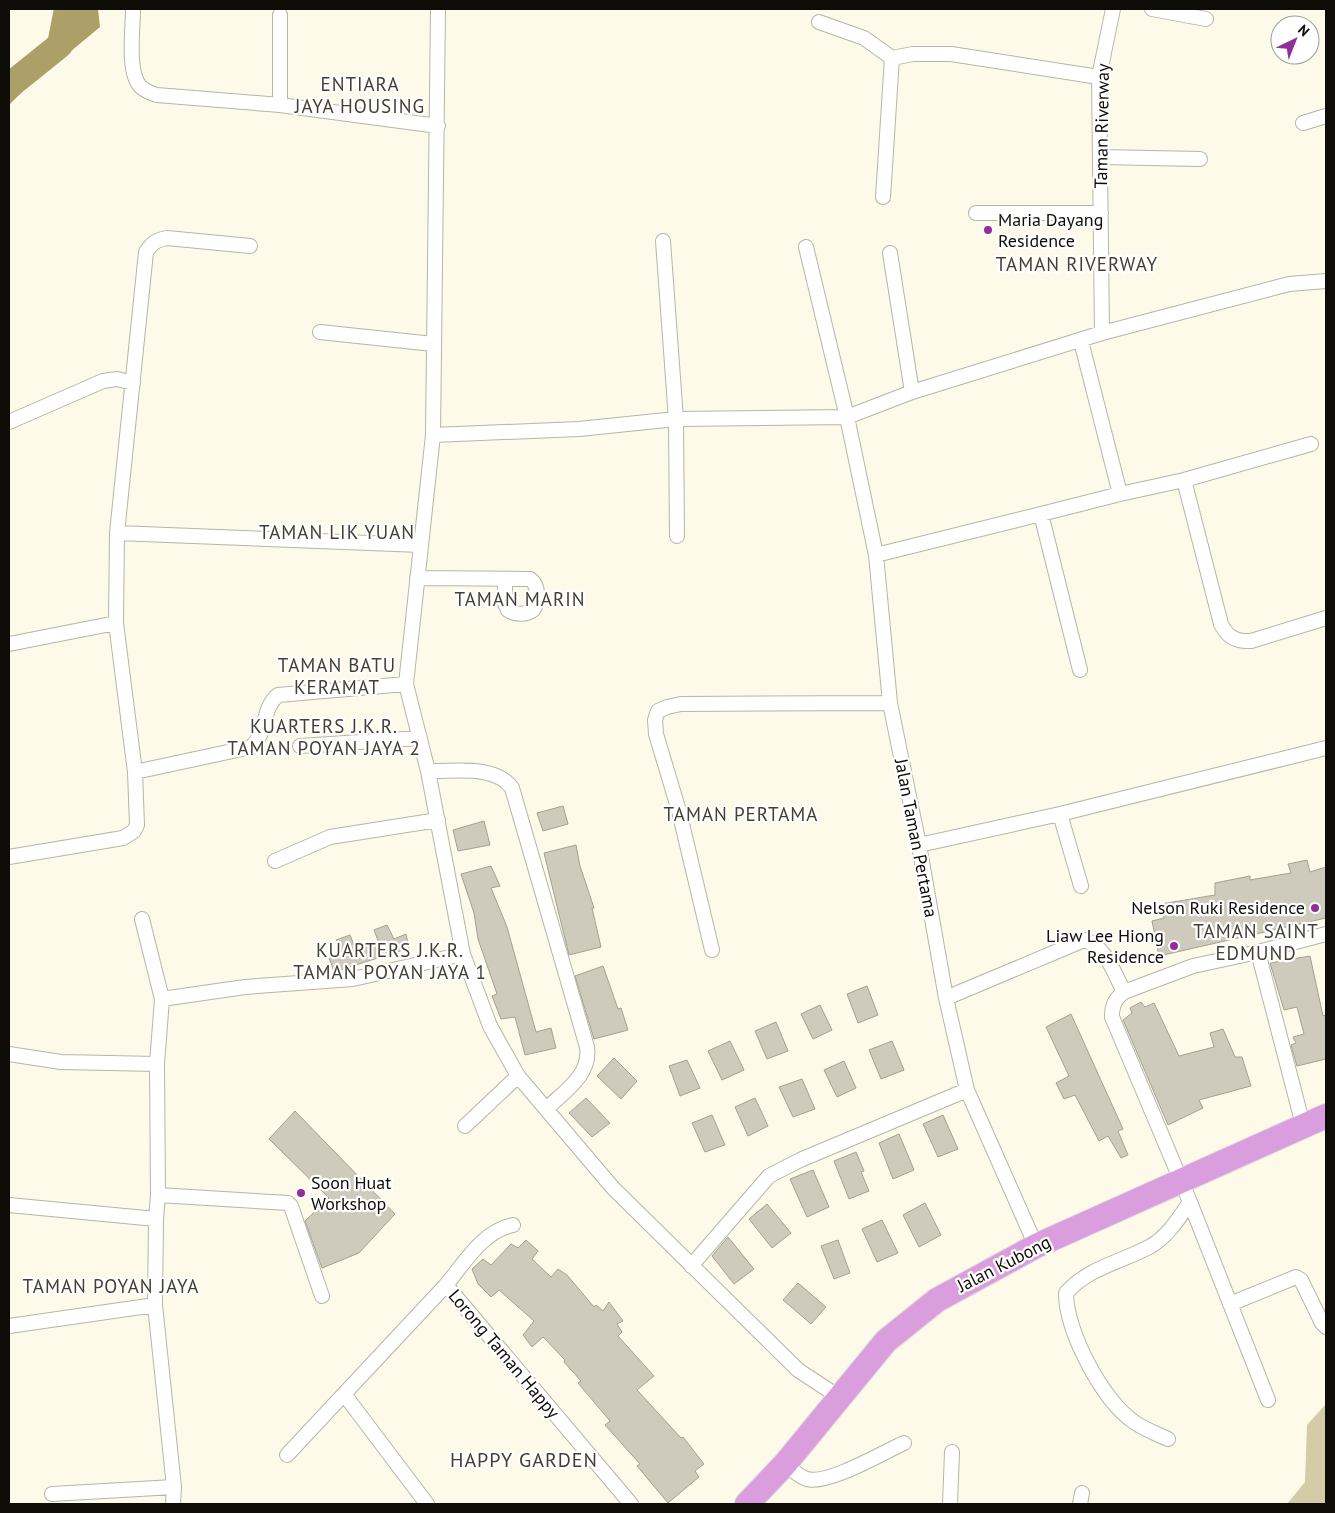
<svg xmlns="http://www.w3.org/2000/svg" width="1335" height="1513" font-family="'PT Sans',sans-serif">
<style>
.green{fill:#d4cca6}
.water{fill:#aca068}
.lines{fill:none;stroke-linecap:round;stroke-linejoin:round}
.river{stroke:#aca068;stroke-width:26}
.building{fill:#cecbbc;stroke:#a3a192}
.minor-casing{stroke:#b7b5a6;stroke-width:16}
.trunk-casing{stroke:#dddddc;stroke-width:26}
.minor{stroke:#fff;stroke-width:14}
.trunk{stroke:#da9ede;stroke-width:24}
.poi-dot{fill:#902f98;stroke:#fff;stroke-width:2}
.labels{text-anchor:middle;stroke-width:4.5;stroke-linejoin:round;paint-order:stroke}
.street-label{font-size:18px;fill:#0d0c07;stroke:#fff}
.poi-label{font-size:18px;fill:#0d0c07;stroke:#fff;text-anchor:start}
.neighbourhood-label{font-size:19px;letter-spacing:1px;fill:#423f33;stroke:#fff}
.quarter-label{font-size:20px;letter-spacing:1px;fill:#423f33;stroke:#fff}
</style>
<rect width="100%" height="100%" fill="#fdfaea"/>
<path class="green" d="M 1326,1404 L 1326,1504 L 1287,1504 L 1305,1482 L 1307,1425 Z"/>
<path class="water" d="M 77,9 L 98,9 L 100,27 L 23,91 L 9,105 L 9,80 L 70,31 L 79,13 Z"/>
<g class="lines">
<path class="river" d="M 9,86 L 60,45 L 67,9"/>
</g>
<path class="building" d="M 563,806 L 568,824 L 543,831 L 537,813 Z
M 484,821 L 490,845 L 458,851 L 453,830 Z
M 576,845 L 580,866 L 594,908 L 592,908 L 601,947 L 569,955 L 544,853 Z
M 1307,860 L 1310,872 L 1326,867 L 1326,918 L 1159,956 L 1152,921 L 1164,918 L 1161,904 L 1215,895 L 1215,883 L 1250,876 L 1250,880 L 1291,873 L 1288,864 Z
M 491,866 L 500,886 L 491,888 L 507,927 L 536,1032 L 551,1028 L 556,1048 L 525,1055 L 515,1017 L 501,1019 L 492,996 L 497,994 L 478,939 L 474,913 L 461,874 Z
M 387,925 L 394,939 L 406,934 L 409,948 L 334,972 L 329,958 L 343,954 L 336,940 L 350,935 L 356,950 L 379,943 L 374,930 Z
M 1310,956 L 1323,1016 L 1326,1015 L 1326,1059 L 1297,1066 L 1291,1045 L 1296,1043 L 1293,1037 L 1304,1034 L 1297,1007 L 1284,1010 L 1270,963 Z
M 603,966 L 618,1009 L 621,1008 L 628,1030 L 594,1039 L 575,976 Z
M 867,986 L 878,1015 L 858,1023 L 847,994 Z
M 1141,1002 L 1145,1007 L 1154,1003 L 1179,1056 L 1214,1047 L 1210,1033 L 1223,1029 L 1235,1057 L 1242,1057 L 1251,1086 L 1199,1100 L 1203,1108 L 1168,1125 L 1123,1020 L 1132,1013 L 1130,1008 Z
M 820,1005 L 832,1030 L 813,1039 L 801,1014 Z
M 1071,1014 L 1123,1129 L 1118,1131 L 1128,1155 L 1121,1158 L 1108,1136 L 1099,1141 L 1075,1095 L 1064,1099 L 1056,1083 L 1069,1076 L 1046,1027 Z
M 776,1022 L 788,1051 L 767,1059 L 755,1031 Z
M 730,1041 L 744,1070 L 722,1080 L 708,1051 Z
M 892,1041 L 904,1070 L 881,1079 L 869,1050 Z
M 614,1058 L 637,1081 L 621,1099 L 597,1076 Z
M 687,1060 L 700,1088 L 680,1096 L 669,1066 Z
M 844,1061 L 856,1088 L 837,1097 L 824,1070 Z
M 802,1079 L 815,1109 L 793,1117 L 779,1087 Z
M 586,1098 L 610,1123 L 592,1137 L 569,1113 Z
M 755,1098 L 768,1126 L 748,1136 L 735,1107 Z
M 295,1111 L 395,1214 L 359,1253 L 322,1268 L 305,1221 L 329,1198 L 269,1139 Z
M 712,1115 L 725,1145 L 705,1152 L 692,1123 Z
M 943,1115 L 958,1149 L 938,1157 L 923,1124 Z
M 899,1134 L 914,1170 L 893,1179 L 879,1143 Z
M 856,1152 L 864,1171 L 861,1172 L 869,1191 L 849,1199 L 834,1161 Z
M 813,1170 L 829,1207 L 807,1217 L 790,1179 Z
M 925,1203 L 941,1235 L 919,1247 L 903,1215 Z
M 767,1204 L 791,1233 L 772,1248 L 749,1219 Z
M 882,1220 L 898,1253 L 877,1262 L 862,1229 Z
M 728,1237 L 754,1269 L 734,1284 L 712,1256 Z
M 526,1240 L 538,1251 L 532,1259 L 551,1277 L 558,1269 L 567,1275 L 594,1307 L 596,1305 L 603,1311 L 609,1302 L 623,1321 L 617,1324 L 622,1332 L 618,1336 L 654,1376 L 637,1390 L 681,1438 L 683,1437 L 704,1464 L 695,1471 L 699,1477 L 668,1503 L 637,1466 L 640,1464 L 605,1425 L 610,1421 L 578,1383 L 581,1381 L 564,1362 L 565,1360 L 543,1337 L 532,1347 L 523,1335 L 534,1321 L 499,1290 L 491,1297 L 478,1284 L 472,1269 L 483,1259 L 491,1265 L 511,1244 L 518,1248 Z
M 838,1240 L 850,1273 L 834,1279 L 821,1246 Z
M 798,1283 L 826,1307 L 811,1324 L 783,1300 Z"/>
<g class="lines">
<defs>
<path id="minor" d="M 133,9 C 133,28 127,72 140,86 C 144,91 151,93 157,95 L 280,105 L 438,126
M 438,9 L 433,435 L 406,684 L 428,771 L 463,954 L 490,1026 L 518,1076 L 613,1188 L 798,1370 L 839,1397
M 1152,9 L 1206,19
M 280,15 L 280,105
M 819,22 L 864,38 L 892,58
M 892,58 L 913,54 L 951,54 L 1099,77
M 1303,123 L 1326,116
M 1100,157 L 1200,159
M 883,197 L 892,58
M 976,213 L 1101,213
M 663,241 L 676,419 L 677,536
M 806,247 L 847,417 L 876,555 L 890,703 L 919,845 L 946,998 L 967,1090 L 1036,1246
M 890,253 L 912,392
M 320,332 L 433,344
M 1102,333 L 1099,77 L 1113,9
M 9,422 L 103,381 L 117,379 L 133,383
M 433,435 L 579,429 L 676,419 L 847,417 L 912,392 L 1102,333 L 1289,284 L 1326,281
M 1184,480 L 1221,624 C 1227,637 1236,642 1251,641 L 1326,618
M 1120,494 L 1184,480 L 1311,444
M 1041,514 L 1120,494 L 1081,341
M 117,533 L 146,252 C 152,243 156,240 167,238 L 250,246
M 876,555 L 1041,514 L 1080,670
M 417,578 L 525,579 L 530,579 C 539,585 539,601 533,610 C 526,615 515,615 508,610 L 505,603 L 505,579
M 9,644 L 116,623
M 300,746 L 420,738
M 428,771 C 454,772 495,764 512,788 L 587,1047 C 591,1075 565,1091 546,1109
M 135,772 L 251,747 C 268,733 261,709 278,695 L 406,684
M 1060,814 L 1081,886
M 919,845 L 1060,814 L 1326,748
M 9,857 L 123,838 L 134,831 L 137,825 L 135,772 L 116,623 L 117,533 L 421,545
M 275,861 L 330,837 L 438,820
M 142,919 L 162,999
M 712,950 L 679,811 L 656,734 L 655,720 L 658,711 L 667,707 L 681,704 L 890,703
M 1258,952 L 1303,1125
M 946,998 L 1084,940 C 1106,946 1114,973 1124,992
M 9,1054 L 61,1062 L 157,1064
M 465,1126 L 518,1076
M 158,1195 L 288,1203 L 291,1206 L 322,1296
M 9,1205 L 156,1219
M 691,1266 L 769,1176 L 800,1160 L 967,1090
M 446,1285 C 465,1262 483,1231 513,1225
M 1230,1304 L 1296,1277 L 1301,1280 L 1322,1323 L 1326,1327
M 9,1326 L 155,1305
M 1268,1400 L 1190,1202 L 1112,1017 C 1112,1005 1115,999 1124,992 L 1193,966 L 1258,952 L 1326,934
M 1168,1439 C 1157,1434 1144,1429 1134,1422 C 1102,1400 1066,1331 1066,1293 C 1089,1267 1122,1262 1151,1246 C 1168,1236 1179,1218 1190,1202
M 287,1455 L 344,1394
M 785,1464 C 791,1469 799,1477 807,1479 C 828,1485 882,1453 904,1443
M 52,1494 L 174,1487
M 173,1504 L 174,1487 L 155,1305 L 156,1219 L 158,1195 L 157,1064 L 162,999 L 245,987 L 353,979 L 463,954
M 427,1504 L 344,1394 L 446,1285 L 631,1504
M 950,1504 L 952,1452
M 1080,1504 L 1082,1493"/>
<path id="trunk" d="M 747,1504 L 785,1464 L 886,1341 L 937,1300 L 1036,1246 L 1326,1116"/>
</defs>
<use href="#minor" class="minor-casing"/>
<use href="#trunk" class="trunk-casing"/>
<use href="#minor" class="minor"/>
<use href="#trunk" class="trunk"/>
</g>
<g class="poi-dot">
<circle cx="988" cy="230" r="5"/>
<circle cx="1315" cy="908" r="5"/>
<circle cx="1174" cy="946" r="5"/>
<circle cx="301" cy="1193" r="5"/>
</g>
<g class="labels">
<g class="street-label">
<text transform="translate(1102 126) rotate(-89)" y="6">Taman Riverway</text>
<text transform="translate(916 838) rotate(79)" y="6">Jalan Taman Pertama</text>
<text transform="translate(1004 1264) rotate(-27)" y="6">Jalan Kubong</text>
<text transform="translate(504 1354) rotate(50)" y="6">Lorong Taman Happy</text>
</g>
<g class="poi-label">
<text x="998" y="226">Maria Dayang<tspan x="998" dy="21">Residence</tspan></text>
<text x="1305" y="914" text-anchor="end">Nelson Ruki Residence</text>
<text x="1164" y="942" text-anchor="end">Liaw Lee Hiong<tspan x="1164" dy="21">Residence</tspan></text>
<text x="311" y="1189">Soon Huat<tspan x="311" dy="21">Workshop</tspan></text>
</g>
<g class="neighbourhood-label">
<text x="360" y="91">ENTIARA<tspan x="360" dy="22">JAYA HOUSING</tspan></text>
<text x="1077" y="271">TAMAN RIVERWAY</text>
<text x="337" y="539">TAMAN LIK YUAN</text>
<text x="520" y="606">TAMAN MARIN</text>
<text x="337" y="672">TAMAN BATU<tspan x="337" dy="22">KERAMAT</tspan></text>
<text x="324" y="733">KUARTERS J.K.R.<tspan x="324" dy="22">TAMAN POYAN JAYA 2</tspan></text>
<text x="741" y="821">TAMAN PERTAMA</text>
<text x="1256" y="938">TAMAN SAINT<tspan x="1256" dy="22">EDMUND</tspan></text>
<text x="390" y="957">KUARTERS J.K.R.<tspan x="390" dy="22">TAMAN POYAN JAYA 1</tspan></text>
<text x="111" y="1293">TAMAN POYAN JAYA</text>
</g>
<g class="quarter-label">
<text x="524" y="1467">HAPPY GARDEN</text>
</g>
</g>
<rect width="1335" height="1513" fill="none" stroke="#0d0c07" stroke-width="20"/>
<g transform="translate(1295 40) rotate(43)"><circle r="24" fill="#ffffff" stroke="#9e9e9c"/>
<path d="M0-4L9 19L0 12L-9 19Z" fill="#902f98"/>
<text y="-8" font-size="14" font-weight="bold" text-anchor="middle" fill="#0d0c07">N</text>
</g>
</svg>
